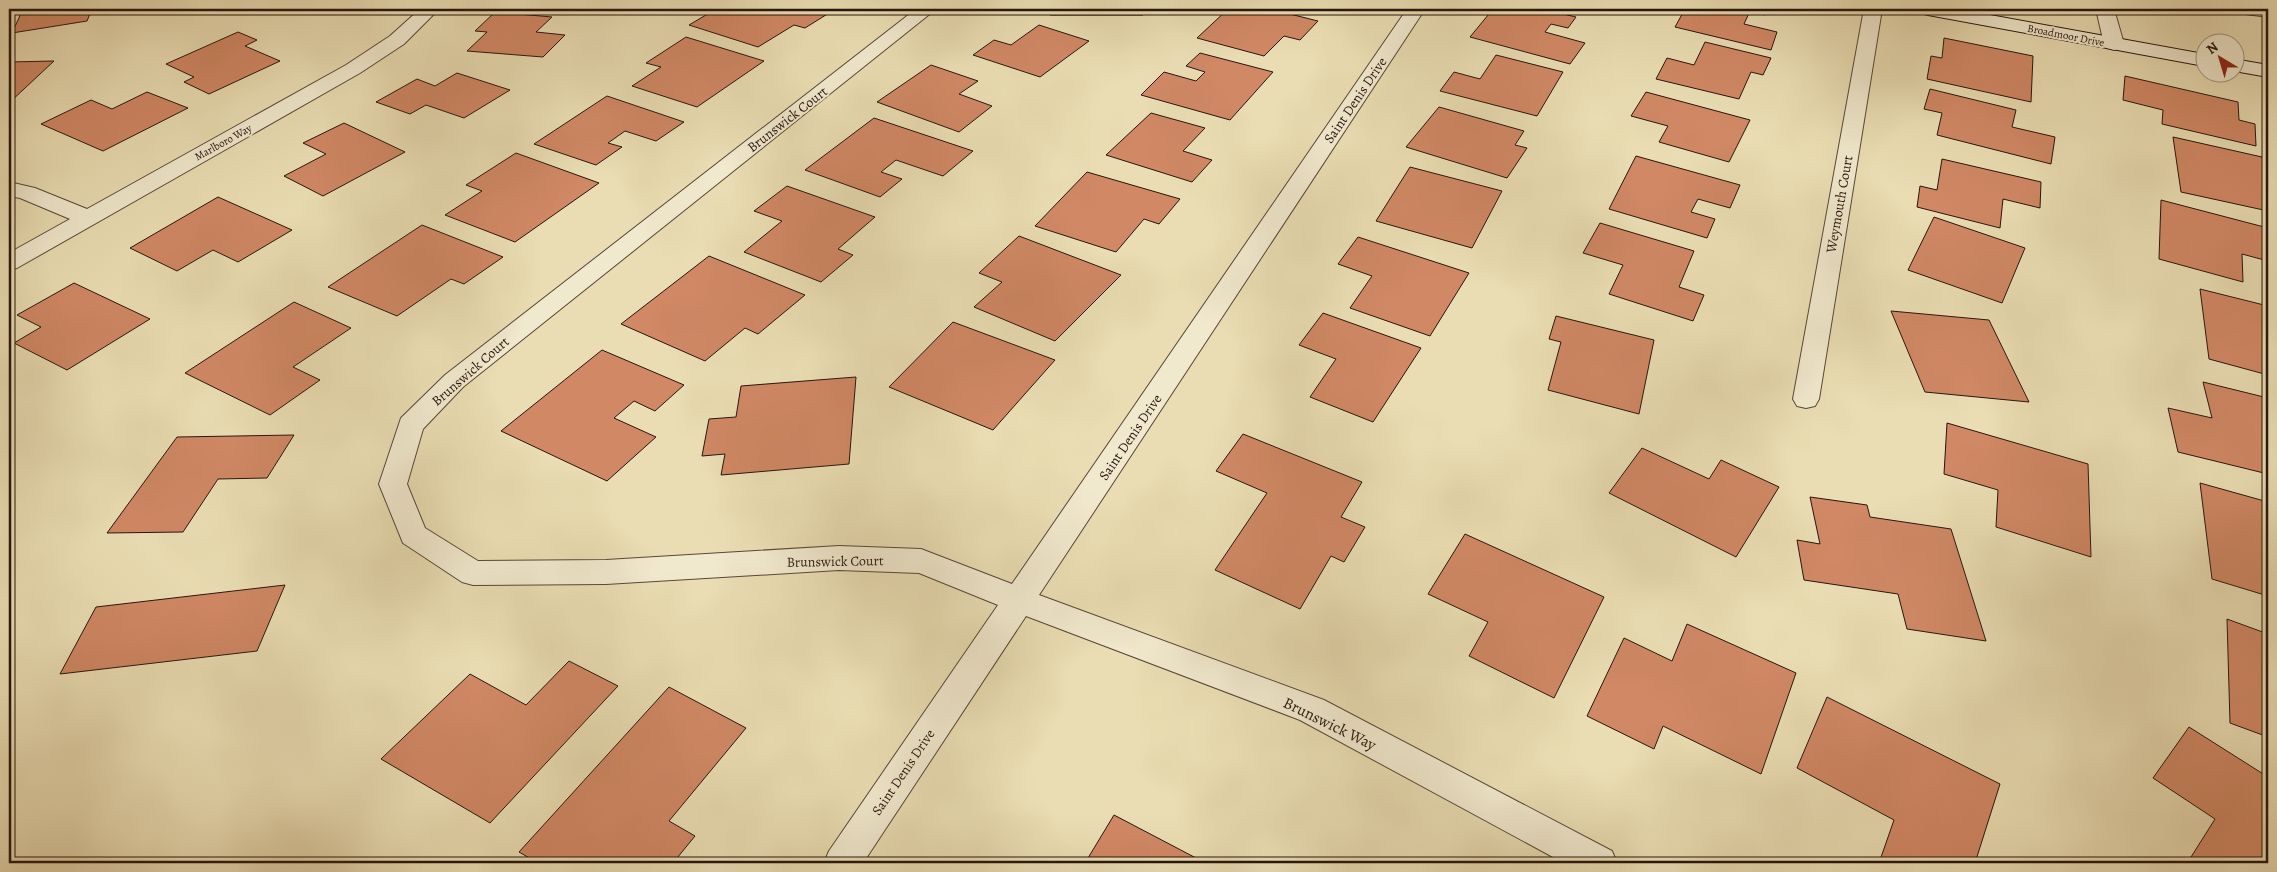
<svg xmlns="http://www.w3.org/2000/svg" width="2277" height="872" font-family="Alegreya,serif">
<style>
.building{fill:#d08865;stroke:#27150e}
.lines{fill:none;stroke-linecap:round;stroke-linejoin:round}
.lane-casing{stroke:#584737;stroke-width:2}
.street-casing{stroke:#584737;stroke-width:2}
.secondary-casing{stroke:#27150e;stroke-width:2}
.lane{fill:#f1e9ce;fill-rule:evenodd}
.street{fill:#f1e9ce;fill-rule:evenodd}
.secondary{fill:#f1e9ce;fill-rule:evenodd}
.labels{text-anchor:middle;stroke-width:4;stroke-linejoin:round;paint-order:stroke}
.far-street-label{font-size:11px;fill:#27150e;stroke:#f1e9ce}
.street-label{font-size:14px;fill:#27150e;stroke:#f1e9ce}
.near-street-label{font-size:16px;fill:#27150e;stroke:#f1e9ce}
</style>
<rect width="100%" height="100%" fill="#eaddb3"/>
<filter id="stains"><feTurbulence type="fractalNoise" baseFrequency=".004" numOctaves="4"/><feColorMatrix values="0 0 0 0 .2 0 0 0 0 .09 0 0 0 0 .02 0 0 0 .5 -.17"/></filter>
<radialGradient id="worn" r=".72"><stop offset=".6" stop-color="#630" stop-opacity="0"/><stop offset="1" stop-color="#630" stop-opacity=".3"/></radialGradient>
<path class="building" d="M 23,9 L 92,9 L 87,21 L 12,33 Z
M 716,9 L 729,11 L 733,9 L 815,9 L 829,13 L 805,28 L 794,25 L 758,47 L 689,25 Z
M 1051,9 L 1143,9 L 1143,15 L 1050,15 Z
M 1228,9 L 1270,9 L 1318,21 L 1300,40 L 1284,36 L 1264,56 L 1197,38 Z
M 1493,9 L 1542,9 L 1576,17 L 1568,28 L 1551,24 L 1545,32 L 1585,43 L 1570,64 L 1470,37 Z
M 1685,9 L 1768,9 L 1765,15 L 1750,11 L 1744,24 L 1777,32 L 1771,50 L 1675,27 Z
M 495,12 L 552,17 L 536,32 L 565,35 L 543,57 L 467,51 L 487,32 L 475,31 Z
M 1039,25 L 1089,41 L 1040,77 L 973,55 L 994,40 L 1011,45 Z
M 238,32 L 257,40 L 245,46 L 280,61 L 209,94 L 184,82 L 194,77 L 166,64 Z
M 686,37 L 764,61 L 697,107 L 632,86 L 661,67 L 646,63 Z
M 1944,38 L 2033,56 L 2031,102 L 1927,79 L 1931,56 L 1942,58 Z
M 1705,42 L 1771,58 L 1763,75 L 1751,72 L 1739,99 L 1656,79 L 1667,58 L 1694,65 Z
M 1200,53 L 1273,72 L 1230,120 L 1141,95 L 1164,72 L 1196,81 L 1205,72 L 1186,66 Z
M 1496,55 L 1563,72 L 1537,116 L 1440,91 L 1454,72 L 1480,79 Z
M 54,61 L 9,103 L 9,62 Z
M 931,65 L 978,81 L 959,94 L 992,106 L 959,132 L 877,102 Z
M 457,73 L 510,90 L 464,118 L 426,105 L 410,114 L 376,102 L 417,79 L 435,86 Z
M 2125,76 L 2238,102 L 2239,120 L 2255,124 L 2256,146 L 2162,124 L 2163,110 L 2123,100 Z
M 1930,89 L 2016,110 L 2012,127 L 2055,137 L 2051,164 L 1937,135 L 1942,113 L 1924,109 Z
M 147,92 L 188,108 L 103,151 L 41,124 L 91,100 L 112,109 Z
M 1646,92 L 1750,120 L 1729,162 L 1659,142 L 1668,126 L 1631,116 Z
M 607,96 L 684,122 L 656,141 L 625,131 L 608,143 L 622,147 L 596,165 L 534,144 Z
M 1439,107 L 1524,131 L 1515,145 L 1527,148 L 1507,178 L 1406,147 Z
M 1151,113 L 1205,128 L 1183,151 L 1212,160 L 1192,182 L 1106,155 Z
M 874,118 L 973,151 L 943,176 L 896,160 L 881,172 L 902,179 L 880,197 L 805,170 Z
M 344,123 L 405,152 L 323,196 L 284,176 L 326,154 L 303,143 Z
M 2173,137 L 2262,157 L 2268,183 L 2268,211 L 2181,192 Z
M 516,153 L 599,183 L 515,242 L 445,215 L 482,191 L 466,185 Z
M 1636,156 L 1740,185 L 1730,208 L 1698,199 L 1691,212 L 1715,219 L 1707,238 L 1609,209 Z
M 1942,159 L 2041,182 L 2040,208 L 2003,199 L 2000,228 L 1917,207 L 1920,186 L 1937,190 Z
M 1410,167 L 1502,191 L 1472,248 L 1376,221 Z
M 1087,172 L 1180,199 L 1159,224 L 1144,219 L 1116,252 L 1035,226 Z
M 787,186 L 875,217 L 838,249 L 853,255 L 821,282 L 744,252 L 782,221 L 754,211 Z
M 218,197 L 292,230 L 238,262 L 213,250 L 177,271 L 130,248 Z
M 2161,200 L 2268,228 L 2268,261 L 2242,254 L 2243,282 L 2159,259 Z
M 1934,217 L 2025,248 L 2002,303 L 1908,270 Z
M 1600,223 L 1694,251 L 1679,287 L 1704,295 L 1693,321 L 1609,294 L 1623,265 L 1583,253 Z
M 422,225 L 503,257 L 464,284 L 451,279 L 397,316 L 328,287 Z
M 1019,236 L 1121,275 L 1055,341 L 974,307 L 1002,282 L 979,273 Z
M 1358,237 L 1469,273 L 1430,336 L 1350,308 L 1372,276 L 1338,264 Z
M 709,256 L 805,295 L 758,334 L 745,328 L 705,361 L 621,324 Z
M 74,283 L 150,319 L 67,370 L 14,343 L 41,327 L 17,315 Z
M 2200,289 L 2268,306 L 2268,375 L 2209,359 Z
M 294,302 L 351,328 L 293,367 L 320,380 L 270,415 L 185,373 Z
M 1891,311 L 1989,320 L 2029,402 L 1925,392 Z
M 1323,313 L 1421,348 L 1373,422 L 1310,397 L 1336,359 L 1299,345 Z
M 1556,316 L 1654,340 L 1639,414 L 1548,390 L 1561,342 L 1549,339 Z
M 953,322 L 1055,360 L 993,430 L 889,387 Z
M 602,350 L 684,385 L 655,411 L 634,401 L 614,418 L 656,437 L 607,481 L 501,431 Z
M 856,377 L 849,464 L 721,475 L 725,454 L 702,456 L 709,419 L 736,417 L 741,386 Z
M 2203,382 L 2268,398 L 2268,474 L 2178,452 L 2168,408 L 2212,418 Z
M 1947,423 L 2088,464 L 2091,557 L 1996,527 L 1998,490 L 1944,474 Z
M 1243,434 L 1362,482 L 1341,517 L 1365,527 L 1344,562 L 1331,556 L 1300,609 L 1215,570 L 1267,493 L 1216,471 Z
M 294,435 L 267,478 L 218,479 L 183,532 L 107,533 L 177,437 Z
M 1642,448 L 1709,479 L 1721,460 L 1779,487 L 1736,557 L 1609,493 Z
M 2200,483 L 2268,502 L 2268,596 L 2212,579 Z
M 1810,497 L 1867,505 L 1870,517 L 1951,529 L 1986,641 L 1907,629 L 1898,594 L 1804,580 L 1797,540 L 1820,544 Z
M 1465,534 L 1604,597 L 1554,698 L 1469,656 L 1488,622 L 1428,594 Z
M 285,585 L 257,651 L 60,674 L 96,607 Z
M 2227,619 L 2268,634 L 2268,737 L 2230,723 Z
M 1687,624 L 1796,673 L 1761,774 L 1663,726 L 1654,749 L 1587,716 L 1624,638 L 1672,661 Z
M 569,661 L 618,686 L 490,823 L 381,759 L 470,674 L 526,705 Z
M 669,687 L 746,728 L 669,821 L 695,836 L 673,863 L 538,863 L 519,852 Z
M 1827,697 L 2000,784 L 1975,863 L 1879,863 L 1894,820 L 1797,768 Z
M 2189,727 L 2268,777 L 2268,863 L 2200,863 L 2191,857 L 2215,819 L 2153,778 Z
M 1114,815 L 1196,858 L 1194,863 L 1085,863 Z"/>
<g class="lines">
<defs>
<path id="lane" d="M 2096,9 L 2114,9 L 2124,44 L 2121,48 L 2114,50 L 2107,48 L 2104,44 Z
M 2236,9 L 2268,9 L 2268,17 L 2238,13 Z"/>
<path id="street" d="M 420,9 L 439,9 L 404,44 L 360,73 L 17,268 L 9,270 L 9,253 L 70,219 L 20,198 L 9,196 L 9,182 L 35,188 L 87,209 L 346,65 L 390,36 Z
M 916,9 L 936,9 L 463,387 L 423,429 L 407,484 L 425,528 L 478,561 L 606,560 L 839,546 L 921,549 L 1012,584 L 1407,9 L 1425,9 L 1039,595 L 1324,700 L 1612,851 L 1617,863 L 1564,863 L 1300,720 L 1026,616 L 863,863 L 824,863 L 829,851 L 998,605 L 919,573 L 839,570 L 606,584 L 473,585 L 462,582 L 403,543 L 379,484 L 401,418 L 445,375 Z
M 1864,9 L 1882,9 L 1819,399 L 1815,406 L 1806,408 L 1797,406 L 1793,399 Z"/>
<path id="secondary" d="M 1919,9 L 1957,9 L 2204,54 L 2204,66 L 1928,15 L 1921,13 Z
M 2234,59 L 2268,65 L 2268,77 L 2234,71 Z"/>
</defs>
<use href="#lane" class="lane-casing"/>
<use href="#street" class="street-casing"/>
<use href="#secondary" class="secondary-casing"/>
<use href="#lane" class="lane"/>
<use href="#street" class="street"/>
<use href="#secondary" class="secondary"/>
</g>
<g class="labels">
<g class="far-street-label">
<text transform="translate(2066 35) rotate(11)" y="4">Broadmoor Drive</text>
<text transform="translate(223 142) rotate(-29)" y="4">Marlboro Way</text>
</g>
<g class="street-label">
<text transform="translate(1355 100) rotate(-56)" y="5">Saint Denis Drive</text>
<text transform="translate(787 119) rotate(-38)" y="5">Brunswick Court</text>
<text transform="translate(1839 204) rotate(-80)" y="5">Weymouth Court</text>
<text transform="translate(470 371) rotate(-41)" y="5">Brunswick Court</text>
<text transform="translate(1130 437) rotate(-56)" y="5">Saint Denis Drive</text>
<text transform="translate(835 561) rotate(-1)" y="5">Brunswick Court</text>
<text transform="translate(903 772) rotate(-56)" y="5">Saint Denis Drive</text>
</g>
<g class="near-street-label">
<text transform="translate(1330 723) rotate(26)" y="6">Brunswick Way</text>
</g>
</g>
<rect width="2277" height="872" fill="none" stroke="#eaddb3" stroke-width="30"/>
<rect x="10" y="10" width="2257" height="852" fill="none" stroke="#27150e" stroke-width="2.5"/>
<rect x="15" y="15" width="2247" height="842" fill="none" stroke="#27150e"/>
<g transform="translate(2220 58) rotate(322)"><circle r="24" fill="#f1e9ce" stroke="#a09481"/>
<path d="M0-4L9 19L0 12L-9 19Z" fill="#8f2418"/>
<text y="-8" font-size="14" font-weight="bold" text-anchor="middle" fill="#27150e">N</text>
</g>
<rect width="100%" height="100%" filter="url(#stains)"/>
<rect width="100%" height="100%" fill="url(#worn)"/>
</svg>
